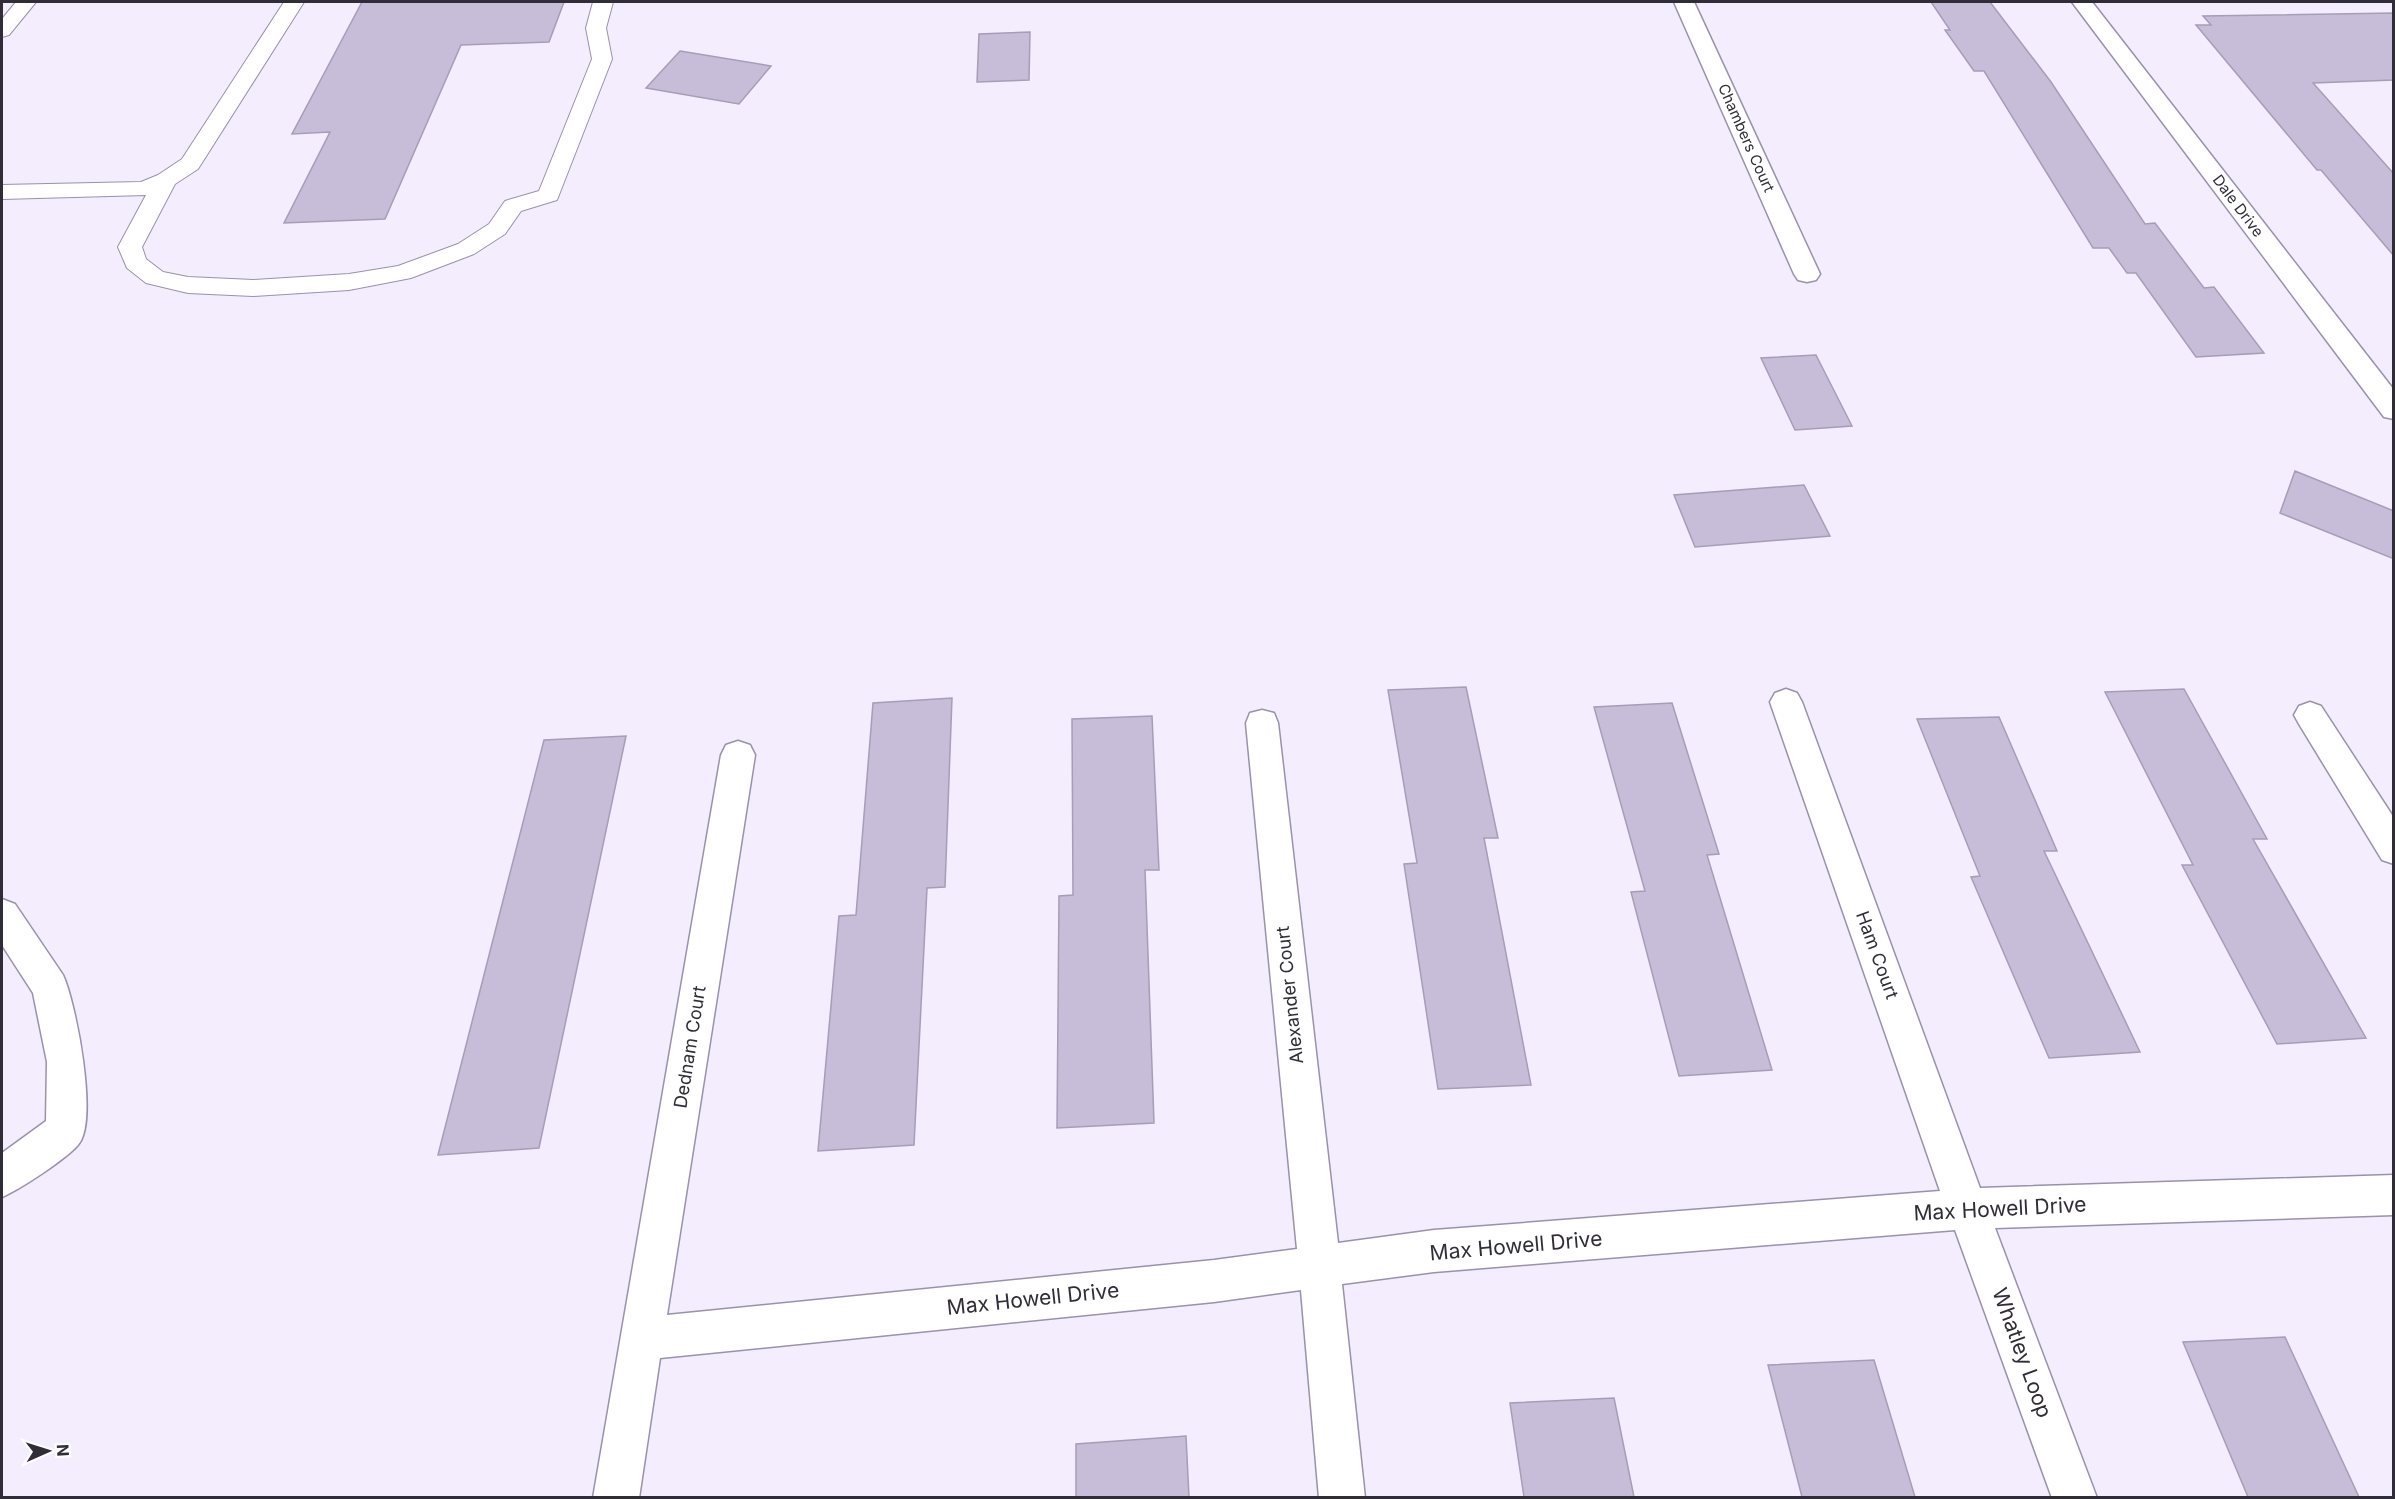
<svg xmlns="http://www.w3.org/2000/svg" width="2395" height="1499" font-family="Inter,sans-serif">
<style>
.building{fill:#c7bdd8;stroke:#a69db6;stroke-width:1.5}
.lines{fill:none;stroke-linecap:round;stroke-linejoin:round}
.lane-casing{stroke:#9a91aa;stroke-width:2}
.street-casing{stroke:#9a91aa;stroke-width:3}
.lane{fill:#fff;fill-rule:evenodd}
.street{fill:#fff;fill-rule:evenodd}
.labels{text-anchor:middle;stroke-width:4.5;stroke-linejoin:round;paint-order:stroke}
.far-street-label{font-size:15px;fill:#312d38;stroke:#fefefe}
.street-label{font-size:18px;fill:#312d38;stroke:#fefefe}
.near-street-label{font-size:21px;fill:#312d38;stroke:#fefefe}
</style>
<rect width="100%" height="100%" fill="#f3edfe"/>
<path class="building" d="M 362,2 L 564,2 L 549,42 L 461,45 L 385,219 L 284,223 L 330,132 L 292,134 Z
M 1931,2 L 1990,2 L 2051,82 L 2145,224 L 2155,223 L 2204,288 L 2214,287 L 2264,353 L 2196,357 L 2136,273 L 2127,273 L 2109,248 L 2093,248 L 1984,71 L 1974,71 L 1945,30 L 1950,30 Z
M 2394,13 L 2394,80 L 2313,83 L 2394,174 L 2394,256 L 2321,170 L 2317,170 L 2196,25 L 2211,25 L 2203,16 Z
M 1030,32 L 1029,80 L 977,82 L 979,34 Z
M 680,51 L 771,66 L 739,104 L 646,88 Z
M 1816,355 L 1852,426 L 1795,430 L 1761,358 Z
M 2295,471 L 2394,511 L 2394,559 L 2280,513 Z
M 1804,485 L 1830,536 L 1695,547 L 1674,495 Z
M 1466,687 L 1498,838 L 1484,838 L 1531,1085 L 1438,1089 L 1404,864 L 1417,863 L 1388,690 Z
M 2184,689 L 2267,839 L 2253,839 L 2366,1038 L 2277,1044 L 2182,865 L 2193,865 L 2105,692 Z
M 952,698 L 945,887 L 927,888 L 914,1145 L 818,1151 L 839,916 L 856,915 L 873,703 Z
M 1672,703 L 1719,854 L 1707,855 L 1772,1070 L 1679,1076 L 1631,892 L 1645,891 L 1594,707 Z
M 1152,716 L 1159,870 L 1145,870 L 1154,1123 L 1057,1128 L 1059,896 L 1073,895 L 1072,719 Z
M 1999,717 L 2057,851 L 2044,851 L 2140,1052 L 2049,1058 L 1971,877 L 1980,876 L 1917,719 Z
M 626,736 L 539,1148 L 438,1155 L 544,740 Z
M 2285,1337 L 2359,1497 L 2248,1497 L 2183,1342 Z
M 1874,1360 L 1915,1497 L 1802,1497 L 1768,1365 Z
M 1614,1398 L 1634,1497 L 1524,1497 L 1510,1403 Z
M 1186,1436 L 1189,1497 L 1076,1497 L 1076,1444 Z"/>
<g class="lines">
<defs>
<path id="lane" d="M 16,2 L 36,2 L 9,35 L 2,37 L 2,19 Z
M 284,2 L 304,2 L 198,169 L 175,184 L 142,247 L 146,259 L 163,272 L 188,277 L 253,280 L 349,274 L 398,266 L 458,244 L 489,224 L 505,201 L 539,191 L 592,59 L 586,28 L 593,2 L 613,2 L 606,28 L 612,59 L 557,200 L 521,211 L 505,234 L 474,254 L 411,278 L 349,290 L 253,296 L 188,293 L 146,283 L 127,268 L 118,247 L 146,195 L 2,199 L 2,185 L 141,182 L 158,175 L 182,159 Z"/>
<path id="street" d="M 1674,2 L 1694,2 L 1820,274 L 1816,280 L 1807,282 L 1798,280 L 1794,274 Z
M 2072,2 L 2092,2 L 2394,390 L 2394,419 L 2384,417 Z
M 1786,689 L 1797,693 L 1802,702 L 1980,1188 L 2394,1175 L 2394,1215 L 1995,1228 L 2097,1498 L 2052,1498 L 1955,1230 L 1434,1272 L 1342,1284 L 1365,1498 L 1319,1498 L 1301,1290 L 1214,1302 L 660,1358 L 639,1498 L 593,1498 L 721,755 L 726,745 L 738,741 L 750,745 L 755,755 L 667,1315 L 1214,1260 L 1297,1249 L 1246,723 L 1250,713 L 1262,710 L 1274,713 L 1278,723 L 1338,1243 L 1434,1230 L 1940,1191 L 1770,702 L 1775,693 Z
M 2310,702 L 2321,706 L 2394,818 L 2394,864 L 2382,860 L 2299,724 L 2294,715 L 2299,706 Z
M 2,899 L 15,904 L 63,975 C 76,1003 99,1122 78,1145 C 66,1159 19,1190 2,1197 L 2,1153 L 46,1121 L 47,1062 L 33,993 L 2,945 Z"/>
</defs>
<use href="#lane" class="lane-casing"/>
<use href="#street" class="street-casing"/>
<use href="#lane" class="lane"/>
<use href="#street" class="street"/>
</g>
<g class="labels">
<g class="far-street-label">
<text transform="translate(1746 138) rotate(66)" y="5">Chambers Court</text>
<text transform="translate(2238 206) rotate(53)" y="5">Dale Drive</text>
</g>
<g class="street-label">
<text transform="translate(1877 955) rotate(70)" y="6">Ham Court</text>
<text transform="translate(1290 995) rotate(-96)" y="6">Alexander Court</text>
<text transform="translate(690 1047) rotate(-81)" y="6">Dednam Court</text>
</g>
<g class="near-street-label">
<text transform="translate(2000 1209) rotate(-3)" y="7">Max Howell Drive</text>
<text transform="translate(1516 1246) rotate(-5)" y="7">Max Howell Drive</text>
<text transform="translate(1033 1299) rotate(-6)" y="7">Max Howell Drive</text>
<text transform="translate(2022 1353) rotate(70)" y="7">Whatley Loop</text>
</g>
</g>
<rect width="2395" height="1499" fill="none" stroke="#312d38" stroke-width="6"/>
<g transform="translate(48 1451) rotate(87)" stroke="#fefefe" stroke-width="4.5" paint-order="stroke">
<path d="M0-4.5L10 22L0 15L-10 22Z" fill="#312d38"/>
<text y="-9" font-size="16" font-weight="bold" text-anchor="middle" fill="#312d38">N</text>
</g>
</svg>
